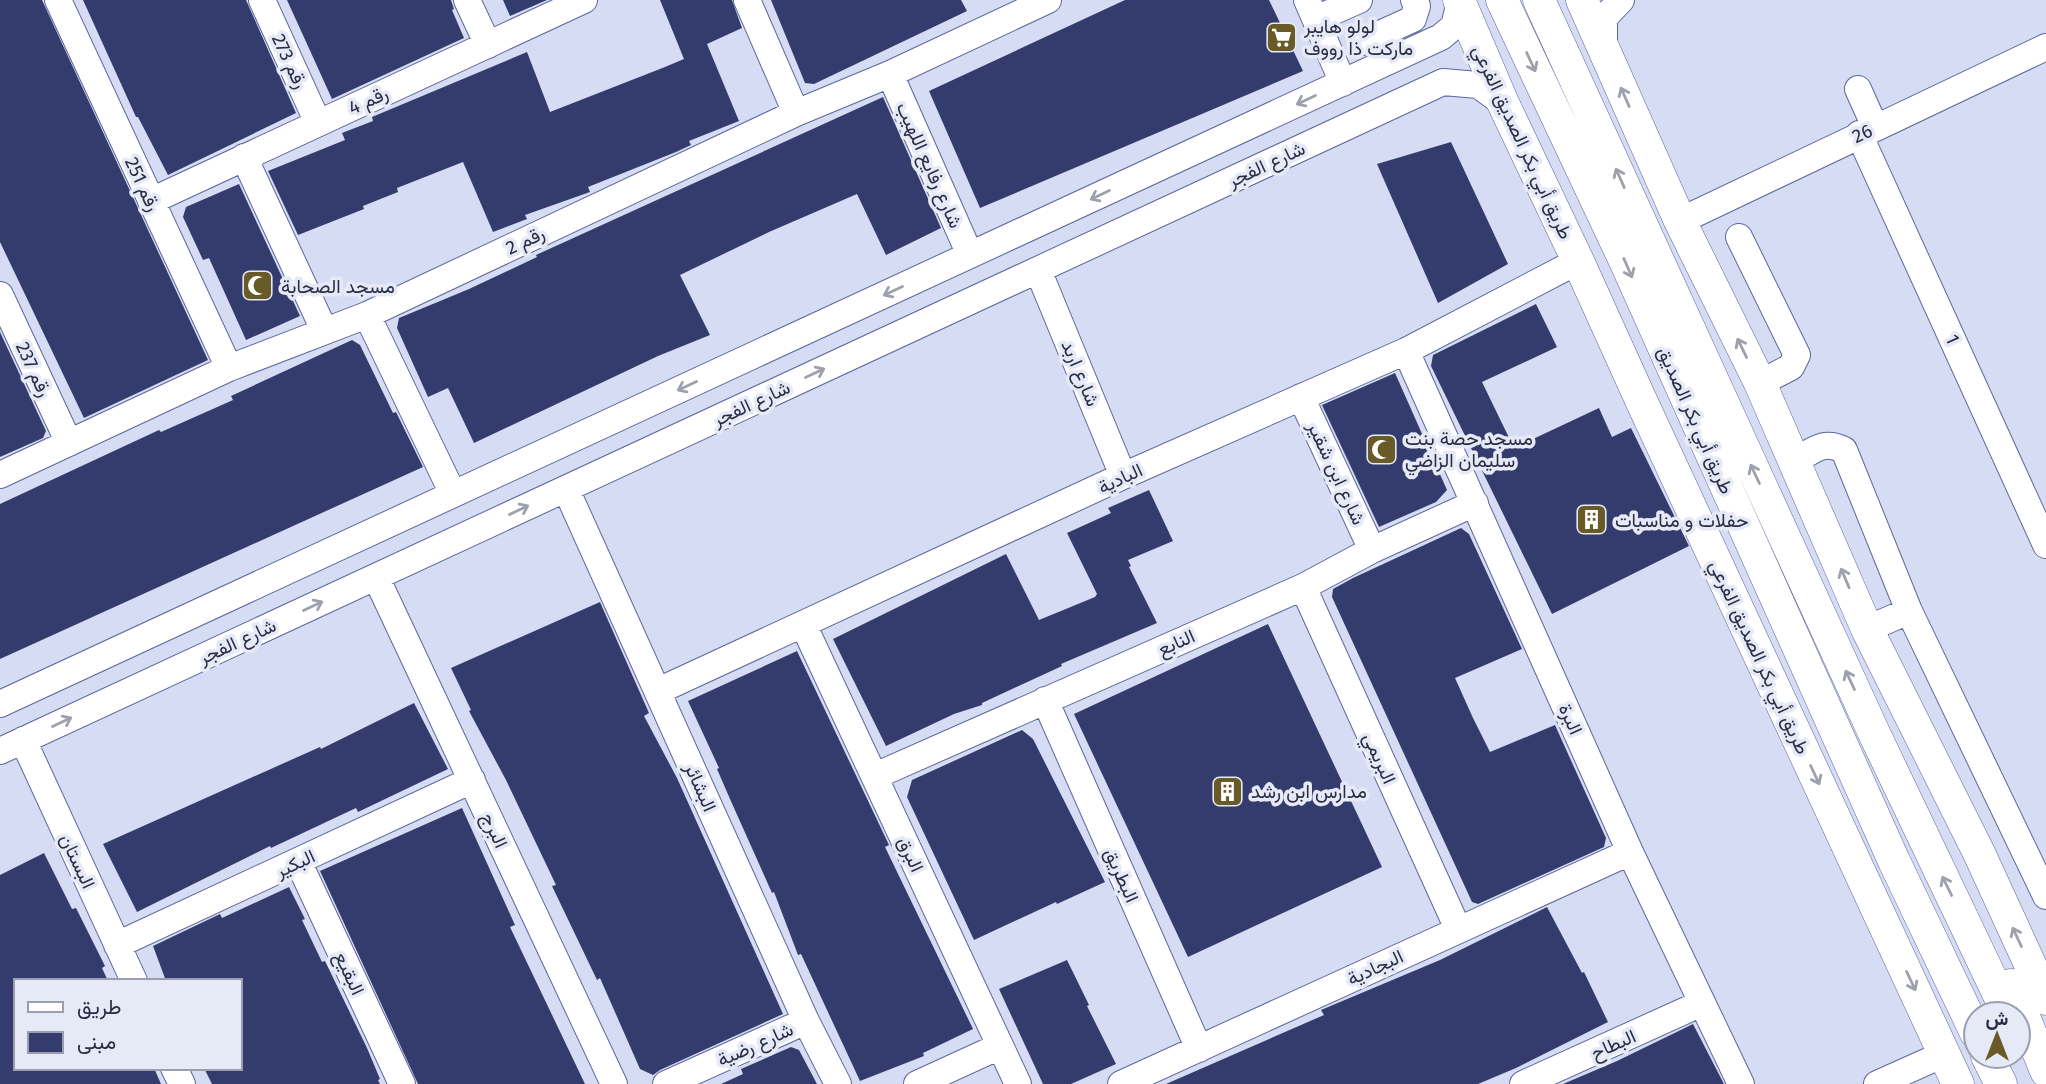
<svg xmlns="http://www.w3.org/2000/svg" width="2046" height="1084" font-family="'Fira Sans',Vazirmatn,sans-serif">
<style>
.building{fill:#343c6e}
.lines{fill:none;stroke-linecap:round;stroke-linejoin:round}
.minor-casing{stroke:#5c669c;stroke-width:28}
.major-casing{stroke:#5c669c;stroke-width:33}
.minor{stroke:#fff;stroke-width:26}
.major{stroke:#fff;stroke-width:32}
.oneway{stroke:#9ea0ab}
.labels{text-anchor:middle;stroke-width:7;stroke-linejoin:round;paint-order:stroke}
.poi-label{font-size:19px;fill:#282d45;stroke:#e6e9f6;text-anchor:start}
.street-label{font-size:19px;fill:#282d45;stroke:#e6e9f6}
</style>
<rect width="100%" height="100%" fill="#d6dcf4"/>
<path class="building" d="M 0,0 L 42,0 L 208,360 L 84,418 L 0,242 Z
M 83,0 L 246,0 L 296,113 L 168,175 L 138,117 L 136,117 Z
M 287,0 L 451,0 L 454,9 L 452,10 L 464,38 L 332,99 Z
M 503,0 L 547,0 L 510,16 Z
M 660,0 L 732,0 L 742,28 L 707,44 L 739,121 L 689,141 L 691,145 L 676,152 L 588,187 L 590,192 L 525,215 L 527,219 L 493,232 L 463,162 L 397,188 L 398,192 L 363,206 L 364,209 L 298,235 L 268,171 L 345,140 L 342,133 L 373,121 L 372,117 L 527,52 L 550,112 L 665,67 L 684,59 Z
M 771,0 L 961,0 L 967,11 L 814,84 L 805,83 Z
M 1125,0 L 1269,0 L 1303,71 L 980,208 L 929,91 Z
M 883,97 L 941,228 L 886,255 L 857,194 L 769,232 L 680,275 L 710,335 L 658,356 L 474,443 L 448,388 L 428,397 L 397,328 L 399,318 L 469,289 L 537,257 L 536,255 Z
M 1451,142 L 1508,264 L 1438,303 L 1377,164 Z
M 239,184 L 300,316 L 246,340 L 209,258 L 203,260 L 183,217 L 186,207 Z
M 1536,304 L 1557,347 L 1482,382 L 1514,448 L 1599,408 L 1612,437 L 1631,428 L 1689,546 L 1552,614 L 1431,366 L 1433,355 Z
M 0,332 L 46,431 L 43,438 L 0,457 Z
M 352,340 L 360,345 L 393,413 L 396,412 L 423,467 L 0,659 L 0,504 L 159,430 L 161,432 L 233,400 L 231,396 Z
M 1395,373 L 1447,490 L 1436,502 L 1379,527 L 1322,405 Z
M 1149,490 L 1173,541 L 1128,560 L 1131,566 L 1129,567 L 1157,623 L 1061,664 L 1062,666 L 982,703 L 982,705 L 954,714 L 886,746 L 833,639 L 1006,554 L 1039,620 L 1095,597 L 1097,594 L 1067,533 L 1111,513 L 1108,508 Z
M 1461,528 L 1469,534 L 1522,649 L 1455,678 L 1473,718 L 1490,752 L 1555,725 L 1606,838 L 1604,847 L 1478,904 L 1472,902 L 1332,597 L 1333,589 L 1353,578 Z
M 600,602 L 649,713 L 644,716 L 677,778 L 783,1014 L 660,1070 L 653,1075 L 640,1069 L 600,978 L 597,980 L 552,886 L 556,885 L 506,780 L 469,711 L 471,710 L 451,668 Z
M 1268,624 L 1382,867 L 1188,957 L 1074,714 Z
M 797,651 L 889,845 L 885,847 L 973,1029 L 923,1053 L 924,1056 L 860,1081 L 801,954 L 798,955 L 774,892 L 772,893 L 730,799 L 717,769 L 719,768 L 688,701 Z
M 414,703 L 448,769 L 358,812 L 356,808 L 271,848 L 270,846 L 137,912 L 103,844 L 320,747 L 321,749 Z
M 1022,730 L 1033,739 L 1105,882 L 1057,904 L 1056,902 L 974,940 L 907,797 L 912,780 Z
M 462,808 L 515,925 L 510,927 L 585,1084 L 418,1084 L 320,871 Z
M 44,853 L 72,909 L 76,908 L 105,966 L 102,968 L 108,981 L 16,981 L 16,1068 L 154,1068 L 161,1084 L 0,1084 L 0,875 Z
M 289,887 L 305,919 L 302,920 L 322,962 L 325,961 L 367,1048 L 380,1079 L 378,1080 L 380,1084 L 212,1084 L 204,1068 L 240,1068 L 240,981 L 166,981 L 153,946 L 220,914 L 222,918 Z
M 1547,907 L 1582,973 L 1584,972 L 1608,1022 L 1516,1068 L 1478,1084 L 1166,1084 L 1324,1015 L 1321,1010 L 1440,960 Z
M 1067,960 L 1089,1005 L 1087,1006 L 1116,1064 L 1071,1084 L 1043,1084 L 999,989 Z
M 1693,1024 L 1724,1084 L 1563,1084 L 1617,1061 Z
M 791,1047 L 799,1050 L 817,1084 L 721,1084 L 743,1074 L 741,1069 Z"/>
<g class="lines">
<defs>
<path id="minor" d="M 58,0 L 229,368
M 262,0 L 318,123
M 467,0 L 488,45
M 747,0 L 796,113
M 1307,0 L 1343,83
M 1316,19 L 1359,0
M 1362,42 L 1413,19 L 1417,6 L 1414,0
M 1604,49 L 1604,18 L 1621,0
M 890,74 L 970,255
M 1858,89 L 1875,127
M 1859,134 L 2046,545
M 244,157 L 324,330
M 151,201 L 584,0
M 1680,221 L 2046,47
M 1739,237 L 1797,355 L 1791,367 L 1760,383
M 1038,270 L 1123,476
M 0,295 L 69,443
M 367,315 L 453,494
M 1406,351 L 1630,852 L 1741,1084
M 1301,397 L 1372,550
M 1795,461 C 1813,451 1823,439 1844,450 L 1909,611 L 2046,896
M 0,475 L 229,368 L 367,315 L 796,113 L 890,74 L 1048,0
M 566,489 L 806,1021 L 838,1084
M 376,577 L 614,1084
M 1303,587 L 1458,929
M 803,624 L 1018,1084
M 1867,629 L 1909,611
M 658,691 L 1123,476 L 1406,351 L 1578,261
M 1045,700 L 1199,1049
M 0,704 L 1441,37 L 1454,26 L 1460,2
M 23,740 L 134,981
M 0,751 L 1443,82 L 1478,85 L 1503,103
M 875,776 L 1303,587 L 1372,550 L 1475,503
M 298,861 L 402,1084
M 117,945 L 472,780
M 174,1068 L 182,1084
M 666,1084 L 806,1021
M 917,1084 L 1000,1046
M 1121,1084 L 1630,852
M 1523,1084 L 1702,1003
M 1877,1084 L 1944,1054"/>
<path id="major" d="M 1459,0 L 1503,103 L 1578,261 L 1640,398 L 1958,1084
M 1502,0 L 1625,261 L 1894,861 L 1976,1033
M 1539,0 L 1874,733 L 2008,1014
M 1582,0 L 1680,221 L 1760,383 L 1867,629 L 1979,853 L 2046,999
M 2011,985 L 2046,1071
M 1987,1056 L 2001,1084"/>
</defs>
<use href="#minor" class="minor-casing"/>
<use href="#major" class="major-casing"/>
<use href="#minor" class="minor"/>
<use href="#major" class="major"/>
</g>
<defs><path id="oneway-shaft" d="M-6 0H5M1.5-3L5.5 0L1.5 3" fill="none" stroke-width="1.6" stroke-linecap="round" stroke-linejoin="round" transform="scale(1.75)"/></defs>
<g class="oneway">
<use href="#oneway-shaft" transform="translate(1531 62) rotate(65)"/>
<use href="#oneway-shaft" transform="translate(1625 97) rotate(-114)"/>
<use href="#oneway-shaft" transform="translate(1306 100) rotate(155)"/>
<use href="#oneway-shaft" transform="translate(1620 178) rotate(-114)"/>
<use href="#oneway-shaft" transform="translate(1100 195) rotate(155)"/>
<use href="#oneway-shaft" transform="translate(1628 268) rotate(66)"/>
<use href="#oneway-shaft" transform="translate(893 291) rotate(155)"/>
<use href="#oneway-shaft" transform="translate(1742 348) rotate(-116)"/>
<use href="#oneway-shaft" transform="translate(815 373) rotate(-25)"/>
<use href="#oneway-shaft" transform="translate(687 386) rotate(155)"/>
<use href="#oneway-shaft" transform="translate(1755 474) rotate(-115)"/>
<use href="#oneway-shaft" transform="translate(519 510) rotate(-25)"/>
<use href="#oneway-shaft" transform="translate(1845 578) rotate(-113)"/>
<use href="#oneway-shaft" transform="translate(313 606) rotate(-25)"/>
<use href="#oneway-shaft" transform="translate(1850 680) rotate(-115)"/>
<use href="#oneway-shaft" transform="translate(62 722) rotate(-25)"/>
<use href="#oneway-shaft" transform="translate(1815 775) rotate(65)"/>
<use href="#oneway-shaft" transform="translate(1947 886) rotate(-116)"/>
<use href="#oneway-shaft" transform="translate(2017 937) rotate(-115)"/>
<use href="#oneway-shaft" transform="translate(1911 981) rotate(65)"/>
</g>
<defs>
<symbol id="supermarket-square" viewBox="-11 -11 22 22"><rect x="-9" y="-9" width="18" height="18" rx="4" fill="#685b28" stroke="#e6e9f6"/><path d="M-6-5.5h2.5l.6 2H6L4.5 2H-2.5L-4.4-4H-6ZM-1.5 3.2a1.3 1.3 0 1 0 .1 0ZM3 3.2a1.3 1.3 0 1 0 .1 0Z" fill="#fff"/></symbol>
<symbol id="mosque-square" viewBox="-11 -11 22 22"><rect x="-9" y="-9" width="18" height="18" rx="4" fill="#685b28" stroke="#e6e9f6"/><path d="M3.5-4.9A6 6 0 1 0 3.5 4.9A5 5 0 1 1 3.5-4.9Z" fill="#fff"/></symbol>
<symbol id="building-square" viewBox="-11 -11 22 22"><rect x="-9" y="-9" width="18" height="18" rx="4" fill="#685b28" stroke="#e6e9f6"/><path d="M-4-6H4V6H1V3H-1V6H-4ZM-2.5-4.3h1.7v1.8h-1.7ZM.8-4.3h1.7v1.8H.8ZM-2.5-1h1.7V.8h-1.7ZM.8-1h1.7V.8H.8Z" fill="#fff"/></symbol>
</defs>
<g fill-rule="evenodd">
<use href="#supermarket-square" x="1264" y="20" width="35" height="35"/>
<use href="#mosque-square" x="240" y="268" width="35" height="35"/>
<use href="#mosque-square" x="1364" y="432" width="35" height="35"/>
<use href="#building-square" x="1574" y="502" width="35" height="35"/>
<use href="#building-square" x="1210" y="774" width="35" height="35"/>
</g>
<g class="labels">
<g class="poi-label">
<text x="1304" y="33">لولو هايبر<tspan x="1304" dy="22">ماركت ذا رووف</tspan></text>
<text x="281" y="293">مسجد الصحابة</text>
<text x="1405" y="445">مسجد حصة بنت<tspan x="1405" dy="22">سليمان الزاضي</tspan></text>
<text x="1615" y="527">حفلات و مناسبات</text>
<text x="1251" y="798">مدارس ابن رشد</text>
</g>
<g class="street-label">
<text transform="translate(290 61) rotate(65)" y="7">رقم 273</text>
<text transform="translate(368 100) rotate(-25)" y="7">رقم 4</text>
<text transform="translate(1862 133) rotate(-25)" y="7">26</text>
<text transform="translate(1523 142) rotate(65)" y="7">طريق أبي بكر الصديق الفرعي</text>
<text transform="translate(1266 164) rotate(-25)" y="7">شارع الفجر</text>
<text transform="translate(930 165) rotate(66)" y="7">شارع رفايع اللهيب</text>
<text transform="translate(143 184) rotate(65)" y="7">رقم 251</text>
<text transform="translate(525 240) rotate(-25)" y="7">رقم 2</text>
<text transform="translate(1953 339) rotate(66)" y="7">1</text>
<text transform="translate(34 369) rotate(65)" y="7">رقم 237</text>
<text transform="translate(1081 373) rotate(67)" y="7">شارع اربد</text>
<text transform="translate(751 403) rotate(-25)" y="7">شارع الفجر</text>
<text transform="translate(1696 420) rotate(66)" y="7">طريق أبي بكر الصديق</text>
<text transform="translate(1337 473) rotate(65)" y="7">شارع ابن شقير</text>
<text transform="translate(1120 478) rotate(-25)" y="7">البادية</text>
<text transform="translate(237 641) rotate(-25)" y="7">شارع الفجر</text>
<text transform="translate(1176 642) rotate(-24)" y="7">النابع</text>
<text transform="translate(1760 657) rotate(65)" y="7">طريق أبي بكر الصديق الفرعي</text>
<text transform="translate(1571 719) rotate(66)" y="7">البرة</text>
<text transform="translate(1380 758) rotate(66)" y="7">البريمي</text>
<text transform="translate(701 787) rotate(66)" y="7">البشائر</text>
<text transform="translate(495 830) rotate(65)" y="7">البرج</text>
<text transform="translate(911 854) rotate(65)" y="7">البرق</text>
<text transform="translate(78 861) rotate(65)" y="7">البستان</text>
<text transform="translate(295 863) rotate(-25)" y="7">البكير</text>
<text transform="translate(1122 875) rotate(66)" y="7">البطريق</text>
<text transform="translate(1375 967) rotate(-25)" y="7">البجادية</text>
<text transform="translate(350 973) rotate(65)" y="7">البقيع</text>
<text transform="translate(755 1044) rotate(-24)" y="7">شارع رضية</text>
<text transform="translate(1613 1044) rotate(-24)" y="7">البطاح</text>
</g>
</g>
<rect x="14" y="979" width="228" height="91" fill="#e6e9f6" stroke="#9a9eaf" stroke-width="2"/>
<rect x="28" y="1002" width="35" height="10" fill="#ffffff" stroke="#9a9eaf" stroke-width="2"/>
<text x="77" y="1014" font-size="21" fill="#282d45">طريق</text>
<rect x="28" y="1032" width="35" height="21" fill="#343c6e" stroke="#9a9eaf" stroke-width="2"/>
<text x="77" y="1049" font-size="21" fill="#282d45">مبنى</text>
<g transform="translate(1997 1035)"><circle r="33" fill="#e6e9f6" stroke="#9a9eaf" stroke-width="2"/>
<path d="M0-5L12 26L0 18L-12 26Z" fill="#685b28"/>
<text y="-10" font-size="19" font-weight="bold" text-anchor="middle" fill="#282d45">ش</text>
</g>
</svg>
